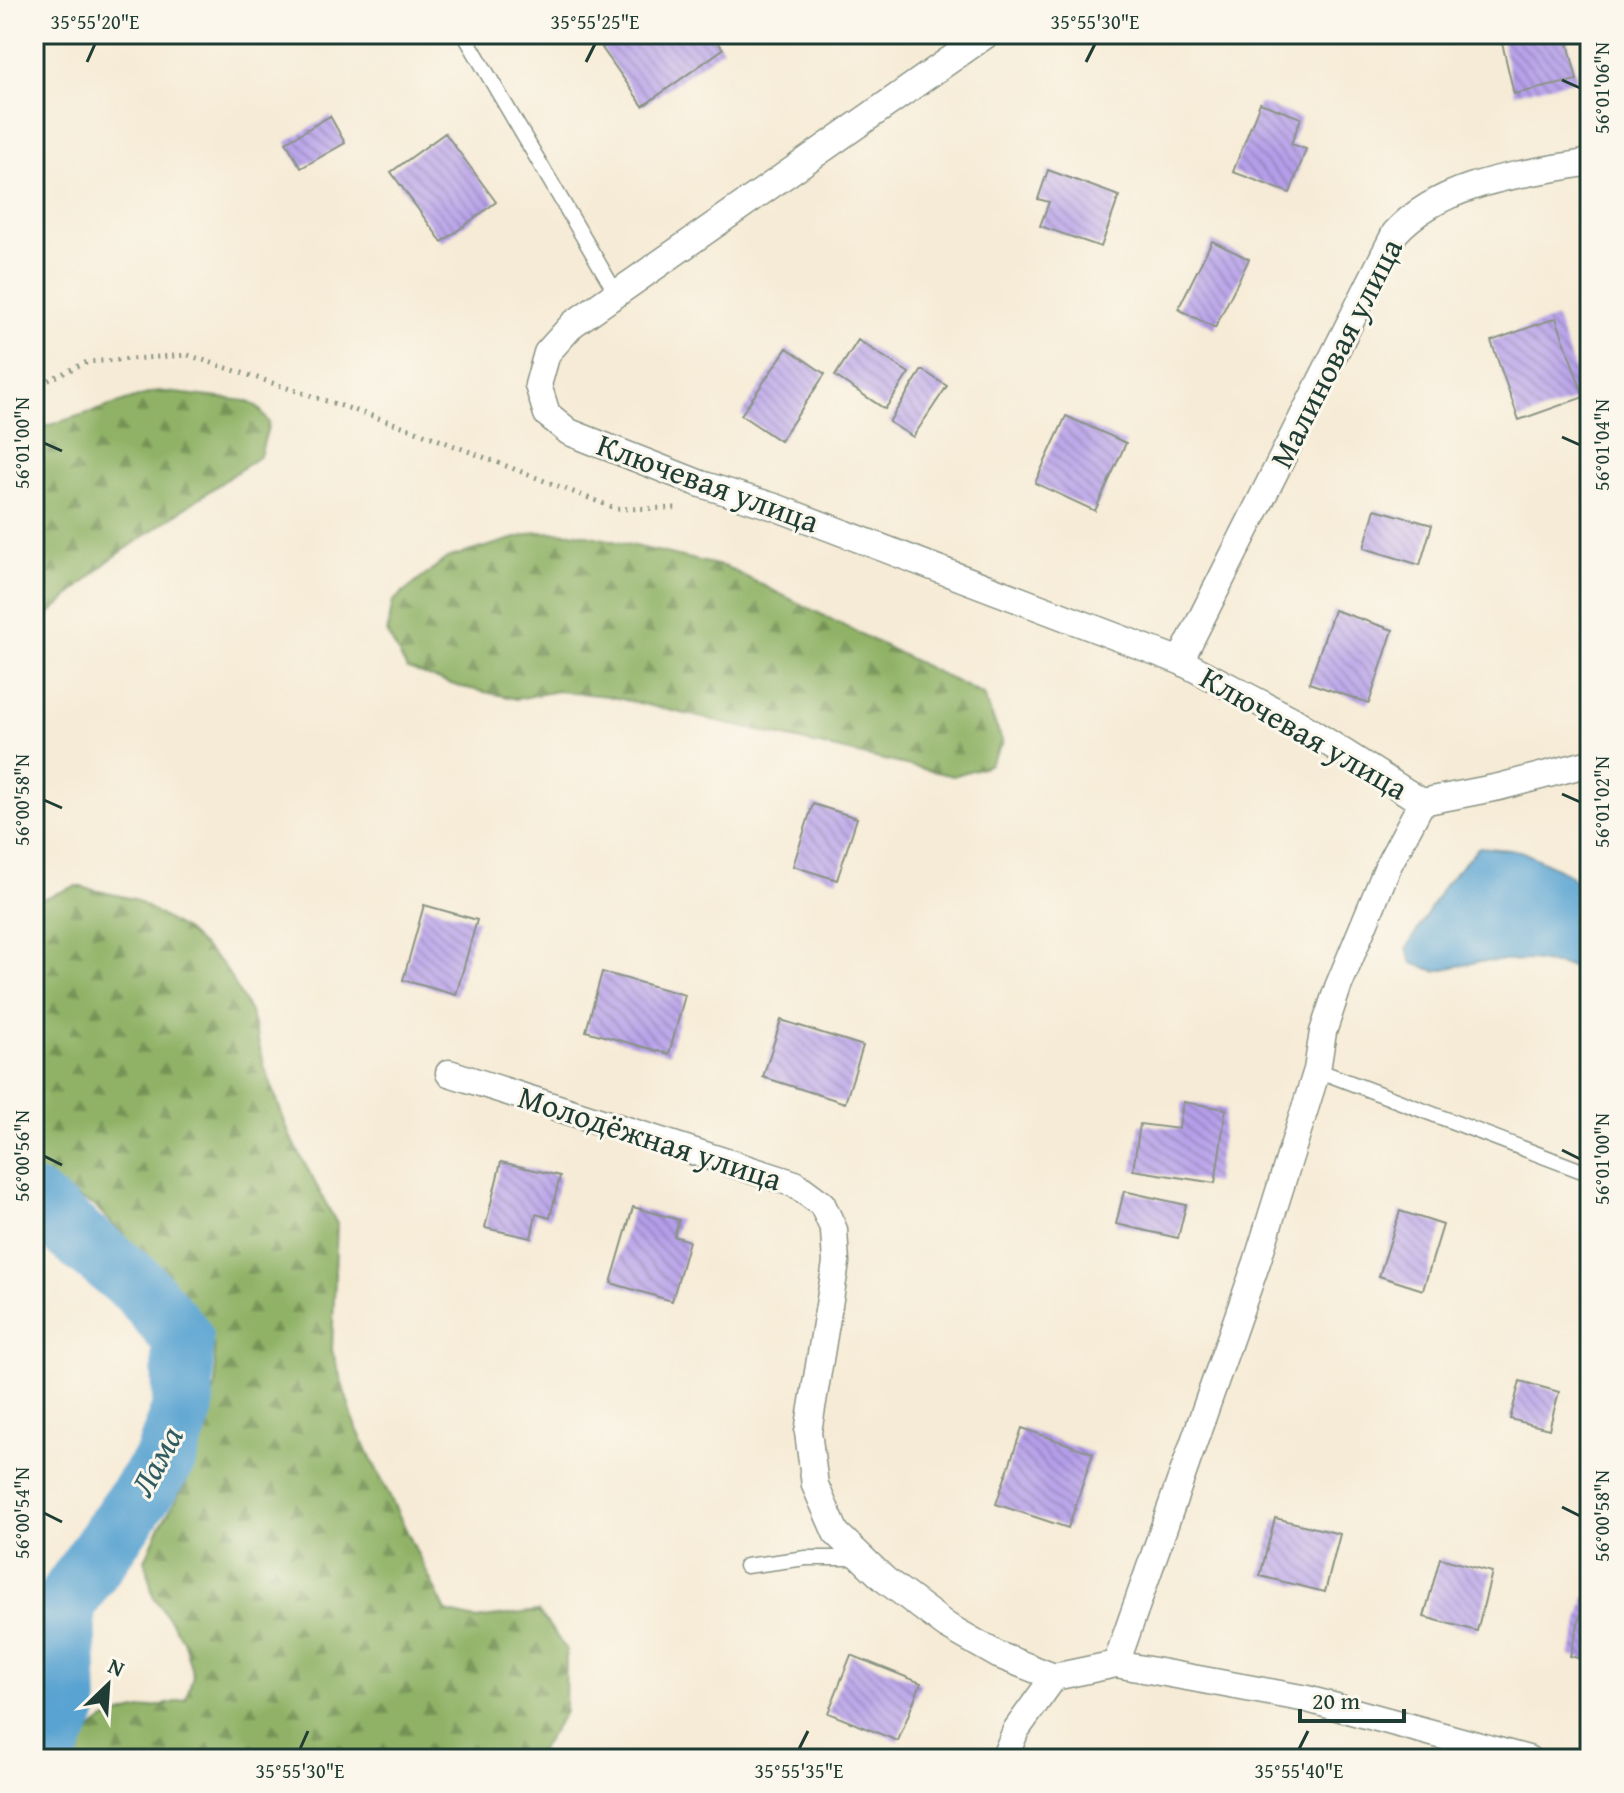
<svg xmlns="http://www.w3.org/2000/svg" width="1624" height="1793" font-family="'Gentium Book Plus',serif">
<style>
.forest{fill:url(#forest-firs);stroke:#58784d;stroke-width:2}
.water{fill:#59a3d1;stroke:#3c7082;stroke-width:2}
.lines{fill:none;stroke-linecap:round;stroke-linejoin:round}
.river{stroke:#59a3d1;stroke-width:62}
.building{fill:url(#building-back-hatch)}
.lane-casing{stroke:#8a9485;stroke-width:17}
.street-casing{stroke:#8a9485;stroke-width:29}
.path{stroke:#8a9485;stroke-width:5;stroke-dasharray:2 6;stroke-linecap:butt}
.lane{stroke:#fff;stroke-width:14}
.street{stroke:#fff;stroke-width:26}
.ticks{fill:none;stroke:#1f3d34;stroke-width:3}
.labels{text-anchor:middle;stroke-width:6;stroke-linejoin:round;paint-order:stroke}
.street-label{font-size:32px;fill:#1f3d34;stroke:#fbf7ec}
.water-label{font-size:34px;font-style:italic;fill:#305c63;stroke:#fbf7ec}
.neatline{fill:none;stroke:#1f3d34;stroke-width:3}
.ticks-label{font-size:20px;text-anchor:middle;fill:#1f3d34}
</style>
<defs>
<pattern id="forest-firs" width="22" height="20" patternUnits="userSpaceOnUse" patternTransform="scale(2)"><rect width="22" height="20" fill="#90b266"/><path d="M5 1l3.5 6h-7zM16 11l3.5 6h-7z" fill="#759255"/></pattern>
<pattern id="building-back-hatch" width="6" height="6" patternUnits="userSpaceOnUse" patternTransform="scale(2)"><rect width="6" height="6" fill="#b59ee9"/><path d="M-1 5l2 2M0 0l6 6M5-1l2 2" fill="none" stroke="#9382be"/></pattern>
</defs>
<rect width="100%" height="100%" fill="#fbf7ec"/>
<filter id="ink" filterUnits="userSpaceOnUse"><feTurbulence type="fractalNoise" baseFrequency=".0125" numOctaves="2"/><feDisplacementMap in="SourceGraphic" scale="16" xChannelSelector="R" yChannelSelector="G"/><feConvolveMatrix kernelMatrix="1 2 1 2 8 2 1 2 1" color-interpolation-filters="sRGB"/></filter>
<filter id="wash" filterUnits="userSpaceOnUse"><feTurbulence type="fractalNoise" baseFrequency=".006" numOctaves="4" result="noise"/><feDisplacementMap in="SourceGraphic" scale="32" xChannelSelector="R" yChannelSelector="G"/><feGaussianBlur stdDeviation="1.8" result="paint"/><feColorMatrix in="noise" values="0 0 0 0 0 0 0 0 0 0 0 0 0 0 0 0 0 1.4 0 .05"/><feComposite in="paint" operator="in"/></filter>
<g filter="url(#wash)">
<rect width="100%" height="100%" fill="#f6ebd6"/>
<path class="forest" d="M 157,391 L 246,401 L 258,407 L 269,423 L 260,456 L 107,562 L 34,628 L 34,430 Z
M 537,532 L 578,533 L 726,567 L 983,695 L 1003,743 L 989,765 L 953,776 L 608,696 L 557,691 L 517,699 L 457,686 L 407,669 L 387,633 L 393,601 L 447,558 Z
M 76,886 L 134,899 L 186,931 L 224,966 L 251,1014 L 265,1068 L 290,1136 L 337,1224 L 332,1350 L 355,1425 L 446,1612 L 475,1619 L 538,1611 L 566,1649 L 565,1712 L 535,1759 L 71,1759 C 79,1748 88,1731 99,1724 C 119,1709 161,1708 186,1699 L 193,1675 L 183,1640 L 153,1596 L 145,1560 L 158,1530 L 186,1483 L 216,1385 L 214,1346 L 174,1288 L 96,1207 L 34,1175 L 34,902 Z"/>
<path class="water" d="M 1479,847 L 1521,851 L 1569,874 L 1590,899 L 1590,970 L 1531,960 L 1477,962 L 1435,971 L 1412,963 L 1407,948 L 1444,885 Z"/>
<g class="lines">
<path class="river" d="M 34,1202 L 139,1287 L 182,1338 L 183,1407 L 165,1459 L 64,1605 L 67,1710 L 43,1759"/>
</g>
<g id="blocks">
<path class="building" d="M 622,34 L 712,34 L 723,49 L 643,106 L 602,48 Z
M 1500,34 L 1566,34 L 1577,80 L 1514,94 Z
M 1260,103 L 1301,118 L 1291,144 L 1306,149 L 1290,193 L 1233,172 Z
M 330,116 L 345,143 L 301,168 L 286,142 Z
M 445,133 L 496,202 L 442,242 L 391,172 Z
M 1048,170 L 1119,196 L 1101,247 L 1040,226 L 1049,202 L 1038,199 Z
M 1212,241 L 1249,259 L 1215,328 L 1178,309 Z
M 1556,318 L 1584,397 L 1519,420 L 1491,341 Z
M 858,340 L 909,373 L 885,409 L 835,376 Z
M 787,348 L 825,374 L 780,441 L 741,415 Z
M 922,370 L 947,386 L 913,437 L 889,422 Z
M 1066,416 L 1126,443 L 1095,511 L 1035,483 Z
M 1375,509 L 1432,525 L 1420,565 L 1364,548 Z
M 1334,610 L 1393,630 L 1369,703 L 1309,683 Z
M 813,804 L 857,818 L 837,880 L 793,866 Z
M 424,905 L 477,920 L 456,995 L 403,980 Z
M 602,972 L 685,995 L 669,1054 L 586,1031 Z
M 781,1020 L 863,1046 L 845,1103 L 763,1077 Z
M 1183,1102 L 1226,1109 L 1215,1183 L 1133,1170 L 1140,1124 L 1179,1129 Z
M 501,1162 L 560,1176 L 550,1218 L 536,1214 L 531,1238 L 485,1228 Z
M 1124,1191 L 1186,1205 L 1178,1238 L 1116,1224 Z
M 633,1207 L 679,1220 L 674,1236 L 689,1241 L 672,1301 L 611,1283 Z
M 1400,1211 L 1443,1225 L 1423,1290 L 1379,1276 Z
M 1520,1381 L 1559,1392 L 1549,1429 L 1510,1419 Z
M 1022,1428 L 1093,1453 L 1068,1528 L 996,1504 Z
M 1275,1518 L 1340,1534 L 1325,1592 L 1260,1576 Z
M 1440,1558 L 1492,1572 L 1477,1631 L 1424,1617 Z
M 1585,1597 L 1590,1599 L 1590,1661 L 1570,1656 Z
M 851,1655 L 921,1683 L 898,1741 L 828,1713 Z"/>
</g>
</g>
<g filter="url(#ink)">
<use href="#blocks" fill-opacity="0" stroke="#8a9485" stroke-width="2"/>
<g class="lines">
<defs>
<path id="lane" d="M 464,34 L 616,293
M 1317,1070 L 1590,1174
M 746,1566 L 806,1558 L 861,1558"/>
<path id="street" d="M 987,34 L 573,324 L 547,353 L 538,385 L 547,414 L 569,432 L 701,484 L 775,507 L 1180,661 L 1291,719 L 1422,802
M 1180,661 L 1395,233 C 1442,181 1524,174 1590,162
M 1422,802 L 1499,787 L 1590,763
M 449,1073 L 795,1184 L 822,1204 L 834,1230 L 836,1263 L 808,1432 L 815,1485 L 836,1533 L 884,1579 L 947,1626 L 998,1655 L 1054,1677
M 1116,1664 L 1257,1262 L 1317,1070 L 1323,1032 L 1338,987 L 1389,864 L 1422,802
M 1054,1677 L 1116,1664 L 1307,1699 L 1528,1759
M 1004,1759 L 1016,1730 L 1054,1677"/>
</defs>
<use href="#lane" class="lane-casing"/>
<use href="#street" class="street-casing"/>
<path class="path" d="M 34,387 L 87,362 L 188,355 L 411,429 L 617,509 L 676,508"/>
<use href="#lane" class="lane"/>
<use href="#street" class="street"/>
</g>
</g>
<path class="ticks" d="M 87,62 L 95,44M 586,62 L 595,44M 1086,62 L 1095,44M 1562,80 L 1580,88M 1562,437 L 1580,445M 44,443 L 62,451M 1562,794 L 1580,802M 44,800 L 62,808M 1562,1150 L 1580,1159M 44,1156 L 62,1165M 1562,1507 L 1580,1516M 44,1513 L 62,1522M 300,1749 L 308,1731M 799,1749 L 808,1731M 1299,1749 L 1308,1731"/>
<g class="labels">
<g class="street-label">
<text transform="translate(1336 353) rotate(-63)" y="11">Малиновая улица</text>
<text transform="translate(708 483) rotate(20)" y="11">Ключевая улица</text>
<text transform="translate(1304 733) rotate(30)" y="11">Ключевая улица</text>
<text transform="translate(650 1138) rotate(18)" y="11">Молодёжная улица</text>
</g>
<g class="water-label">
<text transform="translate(156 1461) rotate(-62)" y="12">Лама</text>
</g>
</g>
<rect width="1624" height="1793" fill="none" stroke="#fbf7ec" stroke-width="88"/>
<g transform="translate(108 1685) rotate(25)" stroke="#fbf7ec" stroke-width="6" paint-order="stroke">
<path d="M0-6L14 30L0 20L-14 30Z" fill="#1f3d34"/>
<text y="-12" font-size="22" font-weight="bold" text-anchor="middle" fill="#1f3d34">N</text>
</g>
<path d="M1300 1709v12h104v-12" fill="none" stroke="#1f3d34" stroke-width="4"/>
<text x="1312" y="1709" font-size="24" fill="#1f3d34" stroke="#fbf7ec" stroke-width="6" paint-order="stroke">20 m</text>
<rect x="44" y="44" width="1536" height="1705" class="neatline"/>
<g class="ticks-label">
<text x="95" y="29">35°55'20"E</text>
<text x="595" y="29">35°55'25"E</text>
<text x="1095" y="29">35°55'30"E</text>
<text transform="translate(1602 88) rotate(-90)" y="7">56°01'06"N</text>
<text transform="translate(22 443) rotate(-90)" y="7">56°01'00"N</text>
<text transform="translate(1602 445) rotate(-90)" y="7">56°01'04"N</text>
<text transform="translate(22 800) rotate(-90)" y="7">56°00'58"N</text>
<text transform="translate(1602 802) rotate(-90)" y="7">56°01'02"N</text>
<text transform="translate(22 1156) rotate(-90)" y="7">56°00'56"N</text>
<text transform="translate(1602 1159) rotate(-90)" y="7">56°01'00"N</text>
<text transform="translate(22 1513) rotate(-90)" y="7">56°00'54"N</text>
<text transform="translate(1602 1516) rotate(-90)" y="7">56°00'58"N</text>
<text x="300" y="1778">35°55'30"E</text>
<text x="799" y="1778">35°55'35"E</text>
<text x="1299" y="1778">35°55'40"E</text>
</g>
</svg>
